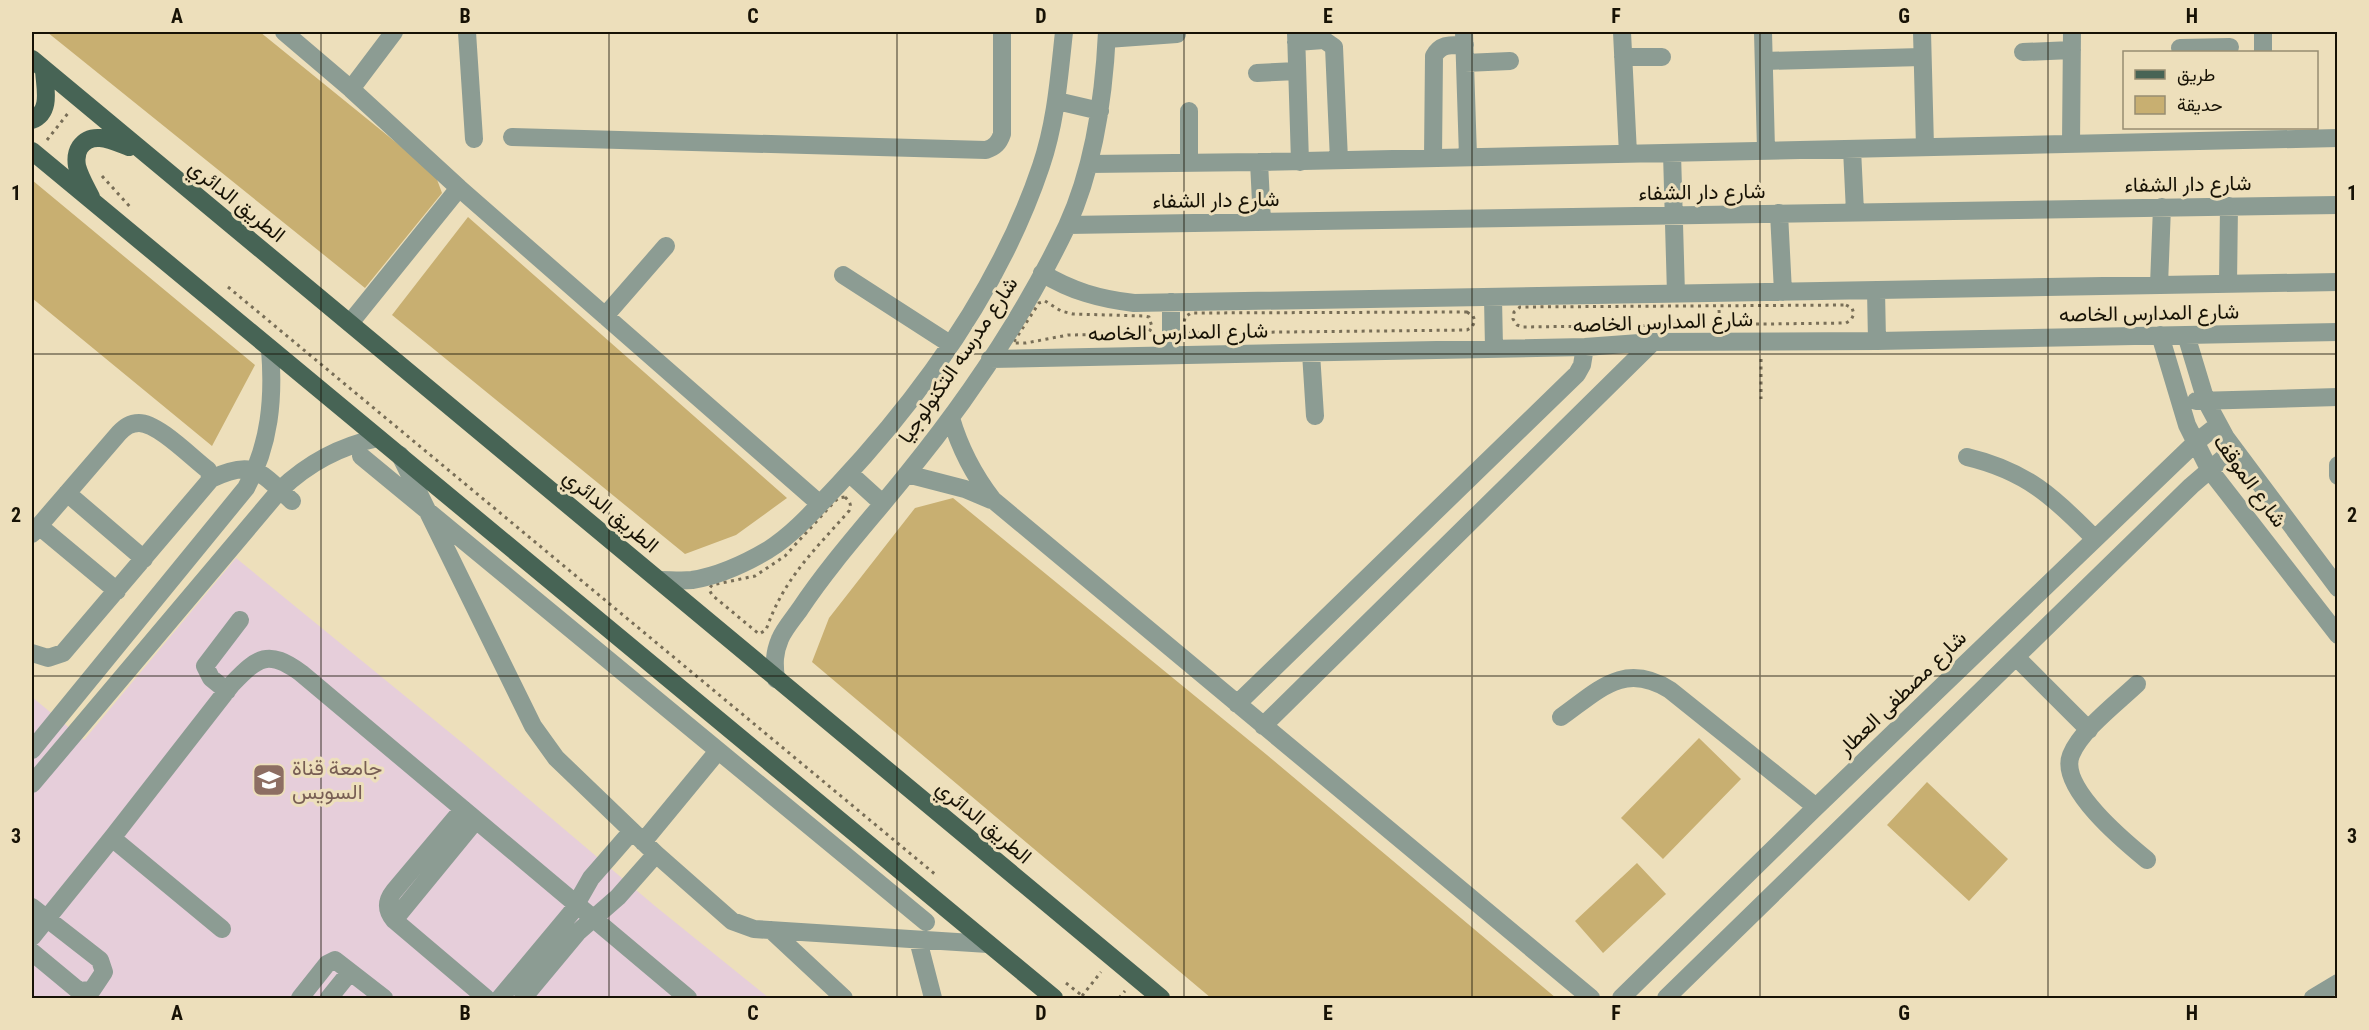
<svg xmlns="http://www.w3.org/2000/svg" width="2369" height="1030" font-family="'Roboto Condensed',Vazirmatn,sans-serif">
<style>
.education{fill:#e6ceda}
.green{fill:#c8af71}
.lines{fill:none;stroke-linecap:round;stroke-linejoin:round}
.path{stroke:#786e57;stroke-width:3;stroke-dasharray:3 4.5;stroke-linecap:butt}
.minor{stroke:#8c9c93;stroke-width:18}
.major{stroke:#476455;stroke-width:18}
.grid{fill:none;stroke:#171205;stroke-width:1.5;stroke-opacity:0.55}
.labels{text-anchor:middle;stroke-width:6;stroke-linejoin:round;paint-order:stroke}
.street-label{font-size:21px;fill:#171205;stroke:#eddfbb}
.education-label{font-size:21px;fill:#785e54;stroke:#eddfbb;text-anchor:start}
.neatline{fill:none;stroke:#171205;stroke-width:2}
.grid-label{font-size:20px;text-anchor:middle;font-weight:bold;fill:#171205}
</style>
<rect width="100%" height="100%" fill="#eddfbb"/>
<path class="education" d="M 236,558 L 465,745 L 655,906 L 769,998 L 32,998 L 32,697 L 84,740 Z"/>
<path class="green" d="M 47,32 L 260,32 L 435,174 L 442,193 L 365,288 Z
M 32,180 L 255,365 L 212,446 L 32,298 Z
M 468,217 L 787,498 L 736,535 L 685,554 L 392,315 Z
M 953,498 L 1267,755 L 1556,998 L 1211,998 L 812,662 L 829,618 L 915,508 Z
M 1699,738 L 1741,779 L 1663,859 L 1621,818 Z
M 1927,782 L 2008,859 L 1969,901 L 1887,825 Z
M 1637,863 L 1666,894 L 1603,953 L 1575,921 Z"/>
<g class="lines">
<path class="path" d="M 47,140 L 69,112
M 102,176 L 132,209
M 228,287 L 936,875
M 1045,301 L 1061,311 L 1073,314 L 1144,316 L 1149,317 L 1152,327 L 1149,332 L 1144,334 L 1068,335 L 1026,343 L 1013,343 L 1039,303 Z
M 1846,305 L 1852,308 L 1854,314 L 1851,320 L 1846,323 L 1523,327 L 1517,325 L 1513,319 L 1514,312 L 1520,307 Z
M 1719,310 L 1720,324
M 1467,312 L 1473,316 L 1475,321 L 1472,327 L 1467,330 L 1194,333 L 1187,330 L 1184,324 L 1185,317 L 1191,313 Z
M 1761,359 L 1761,399
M 845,497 C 850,502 852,505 849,511 C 813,552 784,578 766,630 L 759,634 L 712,595 L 709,589 L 712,585 L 755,576 L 785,556 L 835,501 L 839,498 Z
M 1066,983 L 1085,998
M 1082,996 L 1101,972
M 1119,998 L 1125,991"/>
<path class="minor" d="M 284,32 L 351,89 L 459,188 L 820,504
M 467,32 L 474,139
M 1296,32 L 1300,162
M 1464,32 L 1468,157
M 1622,32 L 1628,154
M 1763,32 L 1766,150
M 1922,32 L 1925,147
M 2263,32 L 2263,52
M 1107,39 L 1177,34
M 1296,42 L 1324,40 L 1334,47 L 1339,160
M 2180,48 L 2230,47
M 2023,52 L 2072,50
M 1623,57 L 1662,57
M 1764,61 L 1922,57
M 1465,63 L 1510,61
M 1257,73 L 1297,71
M 351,89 L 394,32
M 1057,101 L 1100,111
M 512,137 L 986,150 C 995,147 999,143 1002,134 L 1002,32
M 2071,143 L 2072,32
M 1852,149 L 1855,212
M 1672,153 L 1676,294
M 1433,158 L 1434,56 C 1441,43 1452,45 1465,45
M 1259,162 L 1262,222
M 1189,163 L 1189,111
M 1089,164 L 1259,162 L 2338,138
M 1779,213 L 1783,292
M 1068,225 L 2338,205
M 1042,273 C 1071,291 1100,299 1134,303 L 2338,282
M 843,275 L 950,344
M 2228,284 L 2229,206
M 2159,285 L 2162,207
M 1876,290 L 1877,341
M 1493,298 L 1494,348
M 1171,302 L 1171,355
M 605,316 L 666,246
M 350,323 L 459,188
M 2160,335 L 2187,425 L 2209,469 L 2338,635
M 2186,335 L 2206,401 L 2226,438 L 2338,588
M 1311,353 L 1315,416
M 990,359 L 1585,347 L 1653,342 L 1877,341 L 2338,332
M 2196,401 L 2338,397
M 951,418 C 960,449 973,474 993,500 L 1591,998
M 400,455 L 533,726 L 556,758 L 656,854 L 732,921 L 754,929 L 988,944
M 361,456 L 926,922
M 1967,457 C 2026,471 2054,497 2095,539
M 2338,465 L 2338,476
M 849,473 L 882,503
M 907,474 L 965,489 L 991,500
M 211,479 C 254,458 261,473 292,501
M 67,493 L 144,559
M 39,526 L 117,591
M 32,534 L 119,433 C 125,427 130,423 139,423 C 158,423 192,458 208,470 L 211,479 L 63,653 L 48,658 L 32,653
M 660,580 C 670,580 682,581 692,580 C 717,576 746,563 768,550 C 795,533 816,508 838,485 C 923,394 1001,285 1041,166 C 1056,122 1059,77 1064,32
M 2016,657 L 2089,730
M 776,679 C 774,664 774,653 780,639 C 784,629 793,619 800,609 C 832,561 871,519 907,474 C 968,399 1025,314 1067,226 C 1094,167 1104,96 1107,32
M 2137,684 C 2117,703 2081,730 2071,755 C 2058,787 2125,842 2147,860
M 227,691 L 211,678 L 205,666 L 240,620
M 1237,704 L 1577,374 L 1582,365 L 1585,347
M 1561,717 C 1599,690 1624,661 1670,690 L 1816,807
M 1263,726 L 1653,342
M 32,750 L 246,488 C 270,445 274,398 270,349
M 32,784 L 280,490 C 308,463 340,446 378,438
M 463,809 L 394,891 C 386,901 386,910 394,920 L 486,998
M 112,838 L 222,929
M 643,842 L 718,751
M 32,907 L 100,960 L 104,972 L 92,990 L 79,991 L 32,952
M 394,920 L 476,820
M 771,930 L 844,998
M 32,937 L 112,838 L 232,684 C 258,657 268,649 301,673 L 688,998
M 918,940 L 933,998
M 300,998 L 327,964 L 335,960 L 384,998
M 329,998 L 350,972
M 500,998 L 571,913 L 591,878 L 632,831
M 523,998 L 578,932 L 618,897 L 656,854
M 1621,998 L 1812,811 L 2195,443 L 2218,425
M 1666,998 L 2191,486 L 2234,449
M 2313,998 L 2338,983"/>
<path class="major" d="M 32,59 L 1161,998
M 32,120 C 52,112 45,88 44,70
M 32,151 L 1054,998
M 91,197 C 86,187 80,177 77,166 C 76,160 76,153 80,147 C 92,130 113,141 129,147"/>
</g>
<path class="grid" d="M 321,32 L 321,998M 609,32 L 609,998M 897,32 L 897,998M 1184,32 L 1184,998M 1472,32 L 1472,998M 1760,32 L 1760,998M 2048,32 L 2048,998M 32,354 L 2338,354M 32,676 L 2338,676"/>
<defs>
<symbol id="university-square" viewBox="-11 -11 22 22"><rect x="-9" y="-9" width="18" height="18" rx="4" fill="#8d6e63" stroke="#eddfbb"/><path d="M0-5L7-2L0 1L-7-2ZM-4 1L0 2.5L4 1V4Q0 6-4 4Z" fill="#fff"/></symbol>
</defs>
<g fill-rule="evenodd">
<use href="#university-square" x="250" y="761" width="38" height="38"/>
</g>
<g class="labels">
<g class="street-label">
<text transform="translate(2188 184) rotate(-1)" y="7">شارع دار الشفاء</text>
<text transform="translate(1702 192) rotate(-1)" y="7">شارع دار الشفاء</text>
<text transform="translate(1216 200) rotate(-1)" y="7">شارع دار الشفاء</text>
<text transform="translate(237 201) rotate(39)" y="7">الطريق الدائري</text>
<text transform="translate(2149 313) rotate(-1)" y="7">شارع المدارس الخاصه</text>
<text transform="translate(1663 322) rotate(-2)" y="7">شارع المدارس الخاصه</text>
<text transform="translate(1178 332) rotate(-1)" y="7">شارع المدارس الخاصه</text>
<text transform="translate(958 360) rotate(-56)" y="7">شارع مدرسه التكنولوجيا</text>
<text transform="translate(2250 481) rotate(54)" y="7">شارع الموقف</text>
<text transform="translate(611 511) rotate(40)" y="7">الطريق الدائري</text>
<text transform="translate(1902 693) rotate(-44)" y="7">شارع مصطفى العطار</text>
<text transform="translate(984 822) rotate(40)" y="7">الطريق الدائري</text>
</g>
<g class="education-label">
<text x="292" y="775">جامعة قناة<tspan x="292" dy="24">السويس</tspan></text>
</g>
</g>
<rect width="2369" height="1030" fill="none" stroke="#eddfbb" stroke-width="66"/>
<rect x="2123" y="51" width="195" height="78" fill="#eddfbb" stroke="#978d72" stroke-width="1.5"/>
<rect x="2135" y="70" width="30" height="9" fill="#476455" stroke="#978d72" stroke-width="1.5"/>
<text x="2177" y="81" font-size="18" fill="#171205">طريق</text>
<rect x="2135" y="96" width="30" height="18" fill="#c8af71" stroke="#978d72" stroke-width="1.5"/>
<text x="2177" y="111" font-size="18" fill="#171205">حديقة</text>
<rect x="33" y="33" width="2303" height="964" class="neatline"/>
<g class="grid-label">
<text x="177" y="23">A</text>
<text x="465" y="23">B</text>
<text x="753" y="23">C</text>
<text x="1041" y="23">D</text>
<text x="1328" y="23">E</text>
<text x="1616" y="23">F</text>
<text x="1904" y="23">G</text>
<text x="2192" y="23">H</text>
<text x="16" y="200">1</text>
<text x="2352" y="200">1</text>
<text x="16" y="522">2</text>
<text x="2352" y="522">2</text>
<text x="16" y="843">3</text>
<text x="2352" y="843">3</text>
<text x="177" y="1020">A</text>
<text x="465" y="1020">B</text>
<text x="753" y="1020">C</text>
<text x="1041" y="1020">D</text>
<text x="1328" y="1020">E</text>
<text x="1616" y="1020">F</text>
<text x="1904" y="1020">G</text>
<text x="2192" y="1020">H</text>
</g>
</svg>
